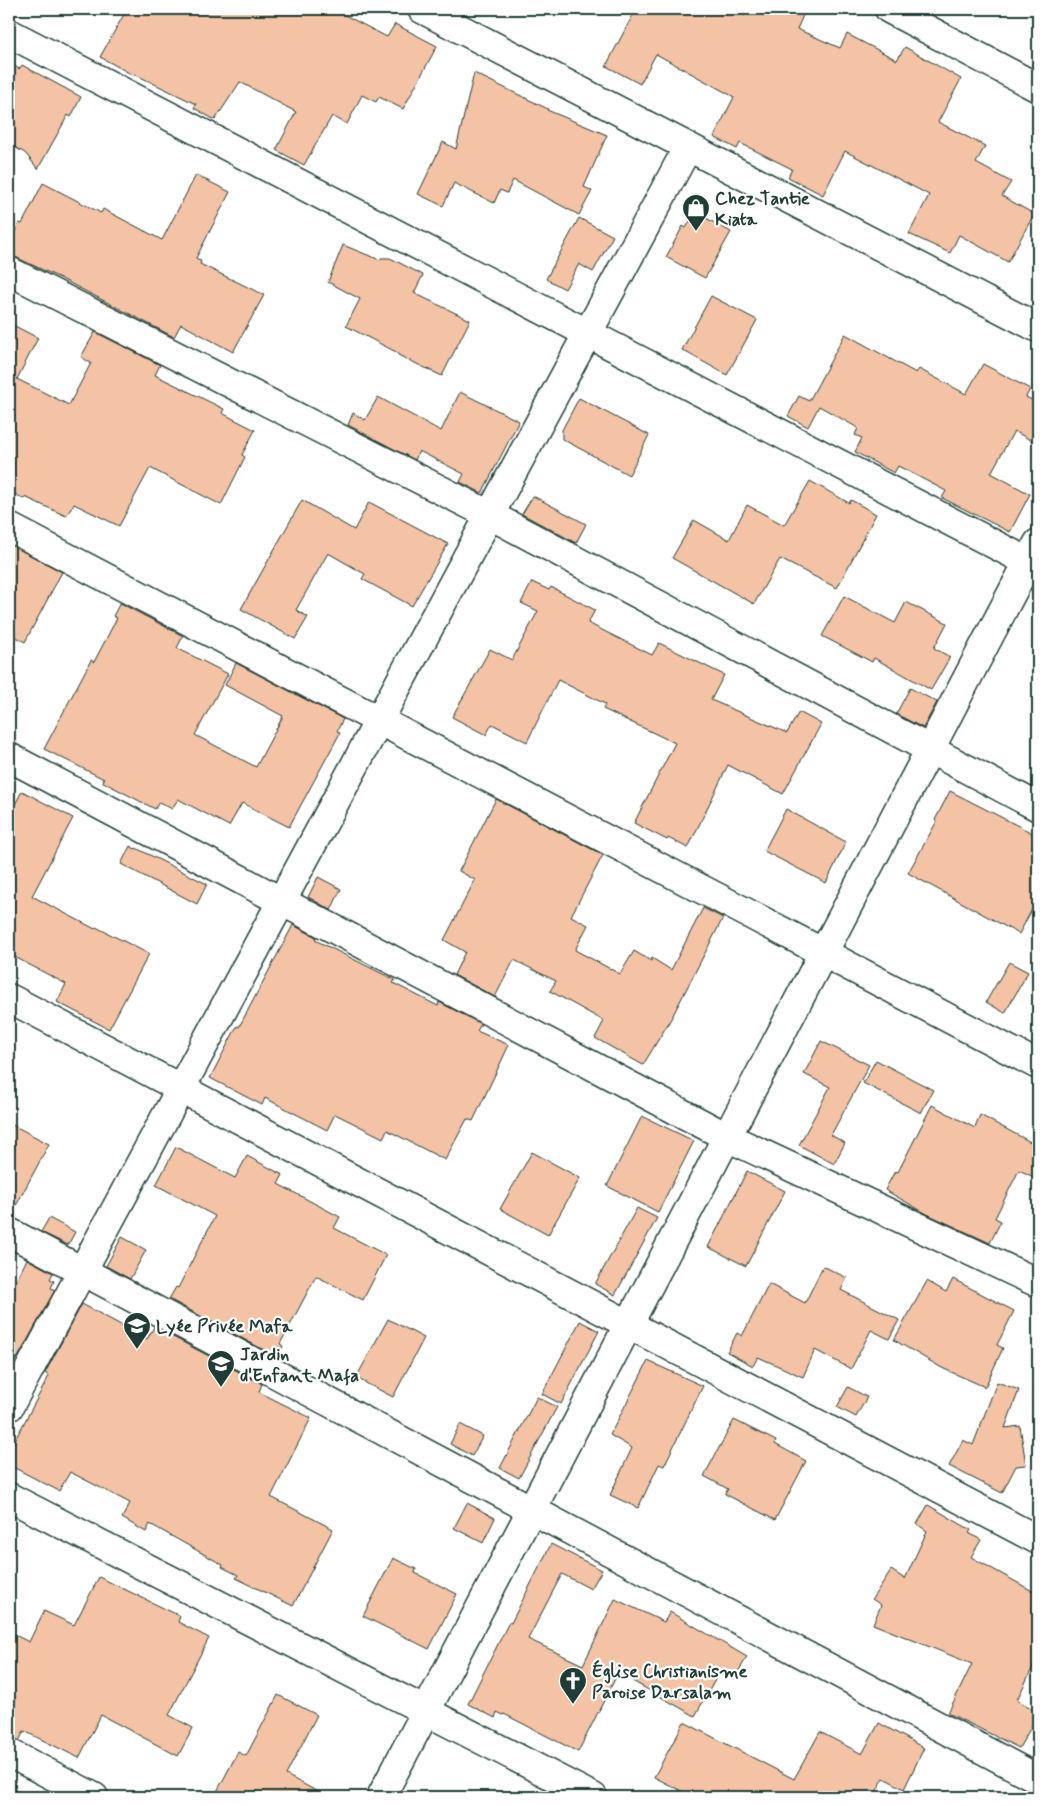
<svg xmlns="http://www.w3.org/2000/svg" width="1047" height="1806" font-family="Mynerve,sans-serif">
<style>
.building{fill:#f4c2a4;stroke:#1f3d34}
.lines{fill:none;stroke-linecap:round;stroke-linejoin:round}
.street-casing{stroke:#1f3d34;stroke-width:31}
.street{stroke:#fff;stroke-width:28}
.labels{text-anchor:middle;stroke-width:4.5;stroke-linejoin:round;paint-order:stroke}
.poi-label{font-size:18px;font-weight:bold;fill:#1f3d34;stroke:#fff;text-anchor:start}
</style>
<rect width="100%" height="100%" fill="#fff"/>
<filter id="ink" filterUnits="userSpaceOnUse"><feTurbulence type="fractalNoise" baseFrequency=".02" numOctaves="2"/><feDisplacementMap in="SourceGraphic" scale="10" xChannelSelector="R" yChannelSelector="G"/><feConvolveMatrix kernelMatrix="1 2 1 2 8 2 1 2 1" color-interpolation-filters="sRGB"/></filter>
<g filter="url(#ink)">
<path class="building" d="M 127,9 L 333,9 L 387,37 L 395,24 L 437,46 L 403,109 L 379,97 L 376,102 L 362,95 L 347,124 L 332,116 L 304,165 L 276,150 L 296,112 L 240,82 L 215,120 L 194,108 L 196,104 L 134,74 L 133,75 L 100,57 Z
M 636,9 L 806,9 L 797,29 L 840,48 L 847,34 L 897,60 L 905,47 L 961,79 L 938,122 L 985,146 L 976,163 L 1011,182 L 1002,196 L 1034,214 L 1008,262 L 959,235 L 950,253 L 909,234 L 929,195 L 845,151 L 823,195 L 788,177 L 792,169 L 740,143 L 737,149 L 714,137 L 734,97 L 656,54 L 640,84 L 606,66 Z
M 9,62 L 19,69 L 22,65 L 81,97 L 71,117 L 68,115 L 38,169 L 25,153 L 9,144 Z
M 474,73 L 548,109 L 547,110 L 607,135 L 584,187 L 592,191 L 579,215 L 513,180 L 507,193 L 500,190 L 494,203 L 454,183 L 443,206 L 418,194 L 443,142 L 456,149 Z
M 196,175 L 230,192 L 196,258 L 201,261 L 200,264 L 264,295 L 233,352 L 181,324 L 174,337 L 60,278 L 9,254 L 9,246 L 19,223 L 22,224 L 43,183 L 101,213 L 103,209 L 162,240 Z
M 695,212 L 731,232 L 705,278 L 666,257 L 683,226 L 686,228 Z
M 579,218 L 613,236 L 593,272 L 579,264 L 565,289 L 546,279 Z
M 343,245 L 380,260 L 381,258 L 390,258 L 423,275 L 414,293 L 470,320 L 442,376 L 398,355 L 398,353 L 346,326 L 360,299 L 328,282 Z
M 711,296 L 757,320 L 727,375 L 682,350 Z
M 9,323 L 38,338 L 17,379 L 69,405 L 91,363 L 81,357 L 95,332 L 160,365 L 155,375 L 224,409 L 222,413 L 255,430 L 242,455 L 245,457 L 221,505 L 150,468 L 119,526 L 74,504 L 66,516 L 25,497 L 24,499 L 9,491 Z
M 845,334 L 916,373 L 919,369 L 966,394 L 983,364 L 1030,389 L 1026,397 L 1038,403 L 1038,444 L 1014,431 L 991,473 L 1030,494 L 1010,532 L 942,498 L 946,491 L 898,466 L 894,473 L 855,452 L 862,438 L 855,435 L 858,428 L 819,406 L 808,427 L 788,416 L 799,396 L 809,401 Z
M 460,392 L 519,421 L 482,493 L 460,482 L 464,474 L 419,451 L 415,460 L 348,425 L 353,413 L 365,420 L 378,397 L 441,431 Z
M 579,398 L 649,435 L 629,475 L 562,439 L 562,430 Z
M 810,481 L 849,503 L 851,500 L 876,514 L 837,588 L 780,559 L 754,604 L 672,558 L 694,520 L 729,540 L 747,505 L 784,525 Z
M 533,496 L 586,524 L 576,543 L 522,514 Z
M 302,500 L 354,530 L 369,502 L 448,544 L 412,606 L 362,579 L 365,574 L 328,553 L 296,610 L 308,617 L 295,639 L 241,609 Z
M 9,544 L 62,572 L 25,642 L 9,633 Z
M 532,582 L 549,590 L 551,587 L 595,610 L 588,623 L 652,655 L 659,643 L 724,675 L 711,700 L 787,733 L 799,712 L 821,724 L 783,794 L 728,765 L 688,848 L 668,838 L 667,840 L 634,823 L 675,743 L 603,709 L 605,704 L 558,680 L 527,742 L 492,724 L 486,735 L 452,717 L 490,649 L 512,660 L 538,611 L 521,603 Z
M 844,596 L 895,623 L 906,602 L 947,623 L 934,648 L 950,657 L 931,690 L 874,658 L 872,662 L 822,636 Z
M 120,603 L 183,636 L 177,648 L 228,674 L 195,735 L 256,767 L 283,716 L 225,685 L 236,663 L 343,719 L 337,731 L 340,733 L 289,827 L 242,803 L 229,826 L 178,799 L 172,809 L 159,802 L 155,809 L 103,782 L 104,779 L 44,749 L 91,660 L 94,662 L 117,618 L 113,616 Z
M 910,688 L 937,702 L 923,728 L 896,714 Z
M 22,791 L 73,818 L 32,896 L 95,929 L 96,927 L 149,954 L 109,1029 L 57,1002 L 66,984 L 9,954 L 9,816 Z
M 950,791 L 1038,836 L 1038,898 L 1019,934 L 908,873 L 937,821 L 935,820 Z
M 496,799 L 603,855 L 571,916 L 588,925 L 575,950 L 620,974 L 634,951 L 651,961 L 652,958 L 671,970 L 703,908 L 723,918 L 672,1017 L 643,1065 L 595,1038 L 604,1021 L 550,991 L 556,981 L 514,960 L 495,997 L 454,975 L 465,952 L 444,940 L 475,880 L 459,871 Z
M 786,809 L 846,842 L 826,883 L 764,851 Z
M 130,846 L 135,849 L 136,848 L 207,884 L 197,904 L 121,864 Z
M 318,877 L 341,889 L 331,910 L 308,897 Z
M 293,925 L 316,937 L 315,940 L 395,980 L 393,983 L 438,1006 L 439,1002 L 481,1024 L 477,1031 L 509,1045 L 473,1121 L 467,1119 L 445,1160 L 387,1130 L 383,1138 L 335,1114 L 327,1130 L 265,1098 L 262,1105 L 210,1078 L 237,1026 L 239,1027 Z
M 1009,962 L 1028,972 L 1005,1013 L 986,1002 Z
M 821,1041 L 869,1065 L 831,1135 L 845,1143 L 834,1164 L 799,1145 L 830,1087 L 804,1074 Z
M 876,1060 L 933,1090 L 921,1113 L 863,1083 Z
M 932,1105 L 975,1128 L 980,1115 L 1038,1146 L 1038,1179 L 1019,1170 L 995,1218 L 1001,1221 L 990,1243 L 927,1214 L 885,1190 L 895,1171 L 898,1172 Z
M 642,1116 L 694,1141 L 658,1212 L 607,1186 Z
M 9,1123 L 49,1144 L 10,1217 L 9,1216 Z
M 176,1147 L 235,1178 L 247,1156 L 283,1175 L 278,1184 L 340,1217 L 334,1228 L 386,1255 L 363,1300 L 316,1276 L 280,1344 L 283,1346 L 277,1357 L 169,1299 L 176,1287 L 178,1288 L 215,1216 L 156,1185 Z
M 532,1152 L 580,1178 L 548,1235 L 500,1209 Z
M 747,1171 L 785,1191 L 746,1266 L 708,1247 Z
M 637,1208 L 657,1218 L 615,1295 L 595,1284 Z
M 49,1218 L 75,1232 L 68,1245 L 41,1232 Z
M 122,1237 L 146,1250 L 130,1279 L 106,1266 Z
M 27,1259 L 53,1273 L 50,1279 L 54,1281 L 51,1288 L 55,1290 L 17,1359 L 9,1355 L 9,1295 Z
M 823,1266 L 847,1278 L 841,1290 L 899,1320 L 889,1339 L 871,1330 L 851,1369 L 815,1350 L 803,1377 L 758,1357 L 753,1366 L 727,1352 L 737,1333 L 742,1336 L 769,1284 L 805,1303 Z
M 953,1279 L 1014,1311 L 997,1345 L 1003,1348 L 985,1387 L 942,1368 L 894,1340 L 927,1281 L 946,1292 Z
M 82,1304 L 147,1339 L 154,1327 L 262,1384 L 259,1392 L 311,1418 L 271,1497 L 333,1529 L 293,1606 L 236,1578 L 238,1575 L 222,1567 L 223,1565 L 150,1524 L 146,1532 L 122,1518 L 130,1503 L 70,1472 L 59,1491 L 9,1465 L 9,1451 L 49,1376 L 45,1373 Z
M 388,1319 L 424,1338 L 393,1397 L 356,1378 Z
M 580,1321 L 599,1331 L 561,1404 L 542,1394 Z
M 648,1361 L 703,1386 L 664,1466 L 659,1464 L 638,1508 L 610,1495 L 632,1448 L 610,1435 Z
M 997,1382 L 1019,1390 L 1005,1428 L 1020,1426 L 1026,1465 L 1016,1466 L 1002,1493 L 949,1466 L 963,1440 L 973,1445 Z
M 848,1387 L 867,1397 L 856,1417 L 837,1407 Z
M 537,1397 L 557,1407 L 519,1478 L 500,1468 Z
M 734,1420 L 776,1441 L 775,1444 L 806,1461 L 775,1520 L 725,1494 L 728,1489 L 704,1476 Z
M 460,1424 L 483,1436 L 472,1456 L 450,1444 Z
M 467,1503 L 495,1518 L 483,1543 L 454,1528 Z
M 928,1505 L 971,1530 L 969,1533 L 981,1540 L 971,1557 L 1038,1594 L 1038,1656 L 1017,1700 L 1038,1712 L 1038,1715 L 1019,1748 L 948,1713 L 972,1664 L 873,1624 L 881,1605 L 872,1599 L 891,1570 L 905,1579 L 927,1531 L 917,1524 Z
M 551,1544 L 602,1570 L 591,1589 L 562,1574 L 528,1639 L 583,1665 L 615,1599 L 664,1622 L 670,1612 L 747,1657 L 734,1679 L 720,1671 L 695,1716 L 618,1673 L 578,1752 L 504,1714 L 503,1715 L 497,1712 L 495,1718 L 468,1704 L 509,1622 L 511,1623 Z
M 393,1558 L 416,1569 L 415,1573 L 457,1594 L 429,1649 L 363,1616 Z
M 99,1577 L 180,1616 L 178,1622 L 209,1638 L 169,1715 L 193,1728 L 178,1756 L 101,1715 L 79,1758 L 24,1731 L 19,1741 L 9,1737 L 9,1632 L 29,1642 L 44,1611 L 74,1625 Z
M 278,1695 L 317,1715 L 286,1775 L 328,1797 L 214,1797 L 238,1752 L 246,1756 Z
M 684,1722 L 794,1779 L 820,1732 L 862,1754 L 879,1723 L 924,1748 L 904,1789 L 884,1778 L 873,1797 L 693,1797 L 654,1777 Z"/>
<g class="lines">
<defs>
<path id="street" d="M 422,9 L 1038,328
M 889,9 L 1038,88
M 9,33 L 1038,567
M 9,271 L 490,515 L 1038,807
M 9,527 L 1038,1065
M 9,757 L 727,1137 L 1038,1283
M 9,998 L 1038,1540
M 9,1232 L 1038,1779
M 9,1407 L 688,147
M 9,1497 L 593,1797
M 9,1753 L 94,1797
M 381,1797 L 1038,543"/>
</defs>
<use href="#street" class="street-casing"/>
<use href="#street" class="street"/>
</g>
</g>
<defs>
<symbol id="shop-pin" viewBox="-11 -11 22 30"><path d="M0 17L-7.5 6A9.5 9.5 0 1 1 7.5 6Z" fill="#1f3d34" stroke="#fff"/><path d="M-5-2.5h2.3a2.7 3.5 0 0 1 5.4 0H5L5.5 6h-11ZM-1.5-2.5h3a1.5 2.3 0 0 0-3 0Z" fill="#fff"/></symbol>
<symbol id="school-pin" viewBox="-11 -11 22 30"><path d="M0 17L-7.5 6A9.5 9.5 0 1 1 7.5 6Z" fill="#1f3d34" stroke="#fff"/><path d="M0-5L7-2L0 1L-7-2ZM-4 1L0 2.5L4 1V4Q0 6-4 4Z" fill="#fff"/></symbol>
<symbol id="church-pin" viewBox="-11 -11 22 30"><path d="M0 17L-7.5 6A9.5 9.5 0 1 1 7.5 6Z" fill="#1f3d34" stroke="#fff"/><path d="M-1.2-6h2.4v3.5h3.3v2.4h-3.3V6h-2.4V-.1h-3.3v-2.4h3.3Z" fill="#fff"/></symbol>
</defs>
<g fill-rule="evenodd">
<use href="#shop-pin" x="680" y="192" width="32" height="43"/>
<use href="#school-pin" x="121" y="1310" width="32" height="43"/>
<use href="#school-pin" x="205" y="1348" width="32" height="43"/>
<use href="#church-pin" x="557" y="1665" width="32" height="43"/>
</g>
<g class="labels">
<g class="poi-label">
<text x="715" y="204">Chez Tantie<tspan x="715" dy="21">Kiata</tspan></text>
<text x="156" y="1332">Lyée Privée Mafa</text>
<text x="240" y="1360">Jardin<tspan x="240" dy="21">d'Enfant Mafa</tspan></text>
<text x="592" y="1677">Église Christianisme<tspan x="592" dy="21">Paroise Darsalam</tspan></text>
</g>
</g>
<rect width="1047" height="1806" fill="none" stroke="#fff" stroke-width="30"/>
<rect x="15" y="15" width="1017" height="1776" fill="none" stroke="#1f3d34" stroke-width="2" filter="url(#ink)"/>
</svg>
